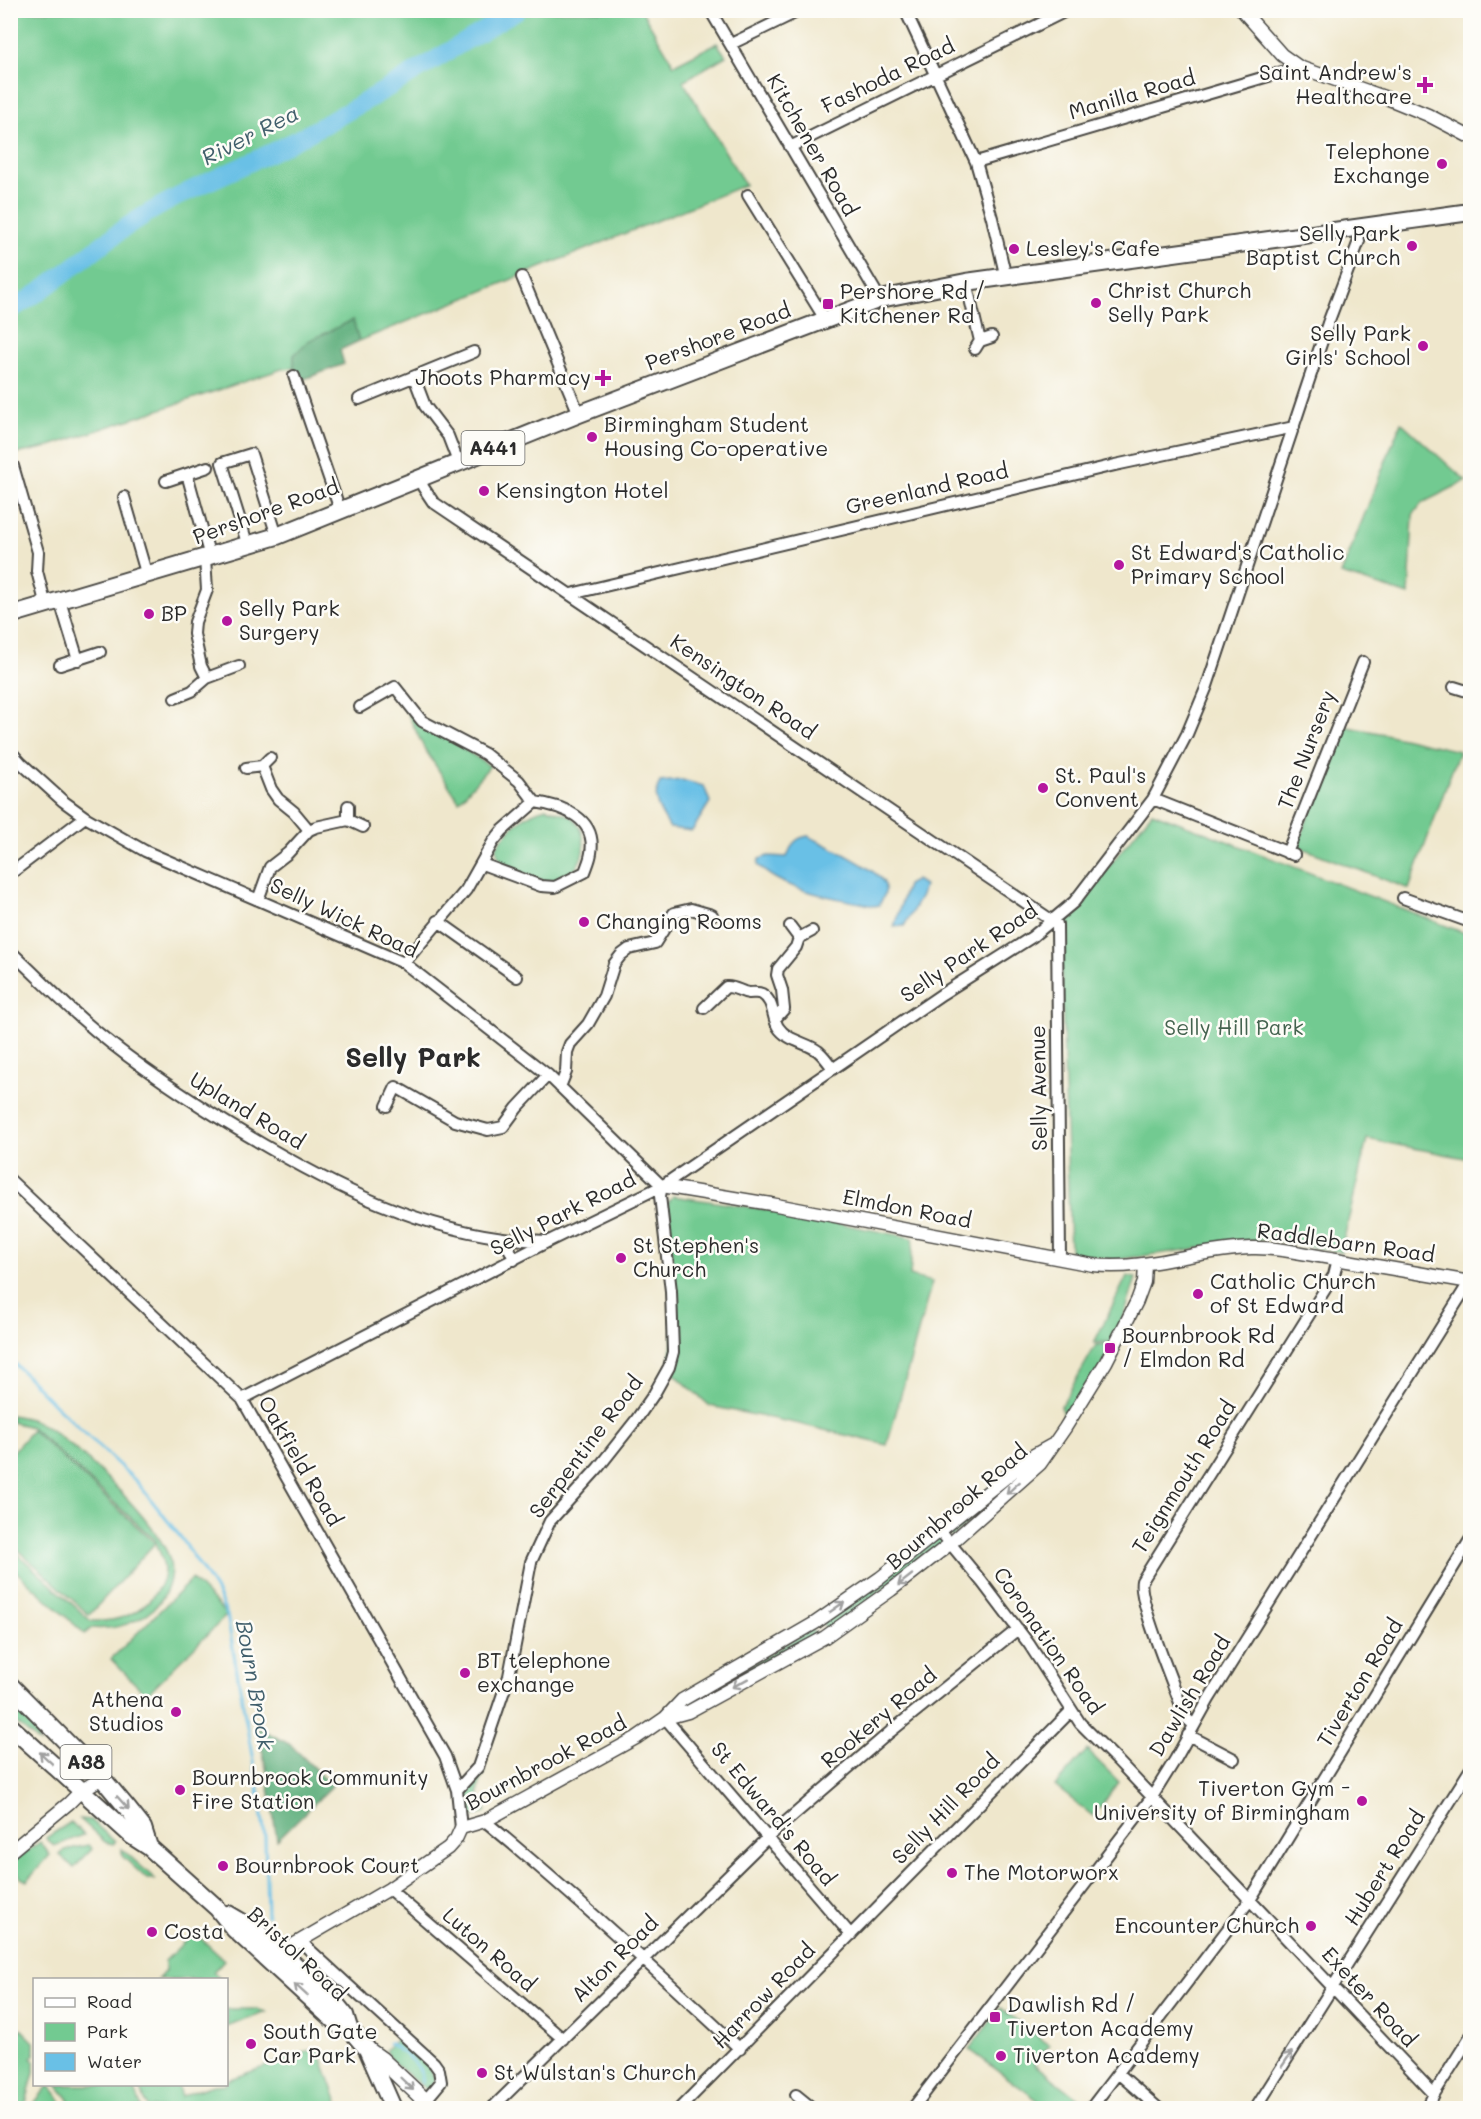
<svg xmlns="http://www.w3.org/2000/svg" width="1481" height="2119" font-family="Mali,sans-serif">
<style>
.green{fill:#72ca91;stroke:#4e7a5e;stroke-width:1.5}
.forest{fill:#5dae7b;stroke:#446c53;stroke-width:1.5}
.water{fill:#69c0e6;stroke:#4a7688;stroke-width:1.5}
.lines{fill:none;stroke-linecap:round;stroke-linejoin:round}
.stream{stroke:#69c0e6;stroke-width:3}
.river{stroke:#69c0e6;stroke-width:18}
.minor-casing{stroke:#484743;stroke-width:14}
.tertiary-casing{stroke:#484743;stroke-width:15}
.secondary-casing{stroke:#484743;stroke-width:18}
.primary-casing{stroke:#484743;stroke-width:20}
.trunk-casing{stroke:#484743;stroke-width:20}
.minor{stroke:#fff;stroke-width:10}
.tertiary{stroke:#fff;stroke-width:12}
.secondary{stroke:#fff;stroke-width:15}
.primary{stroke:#fff;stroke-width:16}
.trunk{stroke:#fff;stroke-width:16}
.oneway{stroke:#a0a0a0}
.poi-dot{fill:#b5179e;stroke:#fdfcf7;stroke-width:2}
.labels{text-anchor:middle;stroke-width:5;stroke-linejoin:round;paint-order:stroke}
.shield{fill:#fdfcf7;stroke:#6a6a68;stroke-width:1.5}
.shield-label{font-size:20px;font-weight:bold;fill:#2b2b2b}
.poi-label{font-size:21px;fill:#2b2b2b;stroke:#fdfcf7;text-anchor:start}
.street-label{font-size:21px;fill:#2b2b2b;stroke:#fdfcf7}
.park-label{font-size:21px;fill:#44634f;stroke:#fdfcf7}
.water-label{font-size:22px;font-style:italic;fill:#415f6c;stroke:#fdfcf7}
.district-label{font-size:27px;font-weight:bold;fill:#2b2b2b;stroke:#fdfcf7}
</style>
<rect width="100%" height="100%" fill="#fdfcf7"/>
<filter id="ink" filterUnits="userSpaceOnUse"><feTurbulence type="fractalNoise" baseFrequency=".0167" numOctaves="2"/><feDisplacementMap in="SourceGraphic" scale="12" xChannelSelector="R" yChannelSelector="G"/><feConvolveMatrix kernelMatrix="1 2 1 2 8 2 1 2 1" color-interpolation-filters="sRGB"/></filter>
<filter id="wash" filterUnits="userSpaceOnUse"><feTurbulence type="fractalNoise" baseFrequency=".008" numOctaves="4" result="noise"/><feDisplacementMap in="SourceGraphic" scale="24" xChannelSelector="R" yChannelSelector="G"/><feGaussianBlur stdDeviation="1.35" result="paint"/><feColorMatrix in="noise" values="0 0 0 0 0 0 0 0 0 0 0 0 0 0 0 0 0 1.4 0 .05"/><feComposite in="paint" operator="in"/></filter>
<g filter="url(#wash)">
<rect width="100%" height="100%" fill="#efe7cc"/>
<path class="green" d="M 10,11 L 642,11 L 674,65 L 717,43 L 726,56 L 683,81 L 745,185 L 359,341 L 352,320 L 294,355 L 294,368 L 282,369 L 44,448 L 11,455 Z
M 1401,422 L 1466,481 L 1422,503 L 1413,515 L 1409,595 L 1341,574 Z
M 407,712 L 490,766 L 459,801 L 424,748 Z
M 1343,726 L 1385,734 L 1459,751 L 1409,889 L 1297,846 Z
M 547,808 C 554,811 567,813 573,818 C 595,839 581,880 551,881 C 540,882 529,876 519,872 C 505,866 498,862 496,847 C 508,830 526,812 547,808 Z
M 1152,812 L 1470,935 L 1470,1159 L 1367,1139 L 1341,1252 L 1266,1239 L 1113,1260 L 1070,1252 L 1060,928 Z
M 673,1196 L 770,1210 L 913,1238 L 910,1276 L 932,1282 L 887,1445 L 795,1423 L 710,1406 L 669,1369 L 676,1305 L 668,1203 Z
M 1127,1276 L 1136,1278 L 1116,1341 L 1094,1343 Z
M 1116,1343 L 1065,1426 L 1061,1406 L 1096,1345 Z
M 11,1415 C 18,1416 26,1418 33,1420 C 66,1433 165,1528 170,1562 C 173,1581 165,1599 151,1611 C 133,1625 114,1630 91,1628 L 85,1634 L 11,1567 L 11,1548 L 91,1621 C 118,1622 140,1615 156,1592 C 160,1586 164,1579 164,1571 C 164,1560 159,1550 155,1540 L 31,1427 L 11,1422 Z
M 32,1430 L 155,1543 L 89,1615 L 11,1543 L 11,1454 Z
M 1039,1458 L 952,1537 L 946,1530 Z
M 939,1536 L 945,1542 L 827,1631 L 822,1623 Z
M 192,1579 L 227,1615 L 146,1695 L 111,1659 Z
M 811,1629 L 816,1635 L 685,1708 L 680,1708 Z
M 10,1696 L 38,1737 L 39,1743 L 11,1718 Z
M 1087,1750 L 1119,1782 L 1093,1816 L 1055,1786 Z
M 480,1767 L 485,1772 C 476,1790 476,1795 487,1811 C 479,1815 473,1819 465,1814 L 460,1793 Z
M 80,1819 L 91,1820 L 115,1842 L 113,1844 L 105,1842 Z
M 71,1822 L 84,1835 L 54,1846 L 46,1838 Z
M 40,1842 L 50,1855 L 27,1881 L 21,1878 L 11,1863 Z
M 88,1845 L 92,1849 L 74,1868 L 60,1855 L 65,1850 Z
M 122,1849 L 155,1879 L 147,1879 L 122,1856 Z
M 194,1932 L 224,1960 L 213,1972 L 220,1979 L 158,1979 L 165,1971 L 165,1961 Z
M 1001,2008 L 1049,2045 L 1034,2064 L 1086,2104 L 1082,2108 L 1048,2108 L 969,2049 Z
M 227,2009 L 257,2009 L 266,2012 L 227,2027 Z
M 10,2018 L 34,2042 L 34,2055 L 32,2058 L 34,2061 L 34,2072 L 25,2107 L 11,2108 Z
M 398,2037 C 413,2050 428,2061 435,2079 L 429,2092 L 390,2059 L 386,2050 Z
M 318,2048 L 340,2108 L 148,2108 L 139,2085 L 177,2085 L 181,2096 L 213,2085 L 226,2084 L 227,2080 Z
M 49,2085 L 61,2100 L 63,2108 L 30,2108 Z
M 57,2085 L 133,2085 L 142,2108 L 72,2108 L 68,2098 Z"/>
<path class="forest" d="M 353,320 L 359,341 L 340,350 L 344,364 L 299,381 L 294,368 L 294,355 L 308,341 Z
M 257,1727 L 291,1745 L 332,1786 L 277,1840 L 266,1768 Z"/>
<path class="water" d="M 682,780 L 704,786 L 710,802 L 692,831 L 670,828 C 660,811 651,802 660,782 Z
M 808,836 C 824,844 877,868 884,883 C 888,891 883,898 879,905 L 874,906 C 839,898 783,892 758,865 L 759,859 L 768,856 L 787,857 C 791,846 794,838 808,836 Z
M 916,880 L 924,885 L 921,896 L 904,926 L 894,927 L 907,885 Z"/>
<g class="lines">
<path class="stream" d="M 10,1359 L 55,1405 L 137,1482 L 182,1539 L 215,1589 L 227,1615 L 258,1789 L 265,1837 L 267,1916
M 389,2043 C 402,2053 425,2065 422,2083"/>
<path class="river" d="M 10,310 C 57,284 95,246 140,218 C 188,188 240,169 290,143 C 368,103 442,54 518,10"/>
</g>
</g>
<g filter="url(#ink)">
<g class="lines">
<defs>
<path id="minor" d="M 710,10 L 880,299
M 905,10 L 976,162 L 992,218 L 1006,278
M 731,44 L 801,10
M 790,147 L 1068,10
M 976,162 L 1299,67
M 748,195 L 825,319
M 522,277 L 579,414
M 966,282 L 980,341
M 975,349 L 980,341 L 992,337
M 294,376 L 340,510
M 414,377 L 425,406 L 448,436 L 458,462
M 359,399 L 474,352
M 10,466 L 13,466 L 38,552 L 37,571 L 46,606
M 187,474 L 210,557
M 421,478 L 423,487 L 433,502 L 1057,924 L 1060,1257
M 166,481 L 208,467
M 124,497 L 147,576
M 248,546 L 222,463 L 251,454 L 277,536
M 205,558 L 207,590 L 195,622 L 194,634 L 201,666 L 207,678
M 1469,568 L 1470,568
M 571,594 L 1115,465 L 1294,427
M 60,601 L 78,660
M 60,665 L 100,652
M 1454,687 L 1470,692
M 175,698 L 192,691 L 207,678 L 239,666
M 360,707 L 395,687 L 422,721 L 485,754 L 519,781 L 535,802 L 502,831 L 493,842 L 466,890 L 404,963
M 10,751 L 21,763 L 63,801 L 85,817 L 145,851 L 404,963 L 548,1075 L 662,1186
M 262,766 L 271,789 L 278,799 L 294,812 L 309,830
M 246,768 L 262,766 L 270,758
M 1153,799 L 1294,855
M 348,806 L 348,820 L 363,827
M 1287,853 L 1363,662
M 482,864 L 541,886 L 555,887 L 585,872 C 587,866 590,860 591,853 C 597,818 563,806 535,802
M 10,874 L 85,817
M 1403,898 L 1470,922
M 258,900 L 270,867 L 288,853 L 309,830 L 316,827 L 348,820
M 438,921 L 517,977
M 799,938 L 812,931
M 10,951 C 35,974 58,998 83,1020 C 127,1059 177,1092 227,1123 C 325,1183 431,1240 548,1241
M 704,1008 L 726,987 C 735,986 740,992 749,993 C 754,993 758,992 762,994 C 774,1001 772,1017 778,1027 C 787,1041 806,1042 818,1051 C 824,1056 829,1063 833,1069
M 775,1019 L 784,1009 L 782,990 L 777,975 L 778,969 L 796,947 L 799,938 L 790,926
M 560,1087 L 566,1072 L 567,1052 L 570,1044 L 588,1024 L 604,996 L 614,964 L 621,955 L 629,949 L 655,943 L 674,913 L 691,909 L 712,915
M 387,1106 L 396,1087 L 455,1121 L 488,1130 L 503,1127 L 517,1108 L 548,1075
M 10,1180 L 242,1399 L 445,1756 L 457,1790 L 461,1828
M 500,1238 L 510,1250 L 514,1260
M 242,1399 L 549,1241 L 662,1186 L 942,994 L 1032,937 L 1074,902 L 1153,799 L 1187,734 L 1207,686 L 1328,323 L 1359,241 L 1357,228
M 940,1531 L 982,1582 L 1029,1644 L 1080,1723 L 1117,1760 L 1434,2094
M 665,1718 L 851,1935
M 1194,1725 L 1187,1719 L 1182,1708 C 1174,1686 1137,1598 1142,1581 L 1334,1275 L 1338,1259
M 1188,1735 L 1234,1759
M 457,1790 L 478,1767 L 509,1676 L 531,1562 L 550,1521 L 598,1468 L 636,1420 L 654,1394 L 669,1367 L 673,1352 L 671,1291 L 660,1196 L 662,1186
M 485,1821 C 573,1894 657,1971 740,2049
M 389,1889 L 563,2039
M 300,1941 L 362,1998
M 366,2001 L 434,2063 L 439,2070 L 441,2082 L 425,2101
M 1118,2073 L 1158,2108
M 796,2095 L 812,2108
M 492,2108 L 767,1838 L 890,1732 L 1018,1629
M 680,2108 L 1071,1711
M 913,2108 L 1152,1797 L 1175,1760 L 1209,1699 L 1470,1281
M 1091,2108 L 1250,1900 L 1470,1540
M 1256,2108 L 1470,1770
M 1427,2108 L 1434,2094 L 1470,2037"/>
<path id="tertiary" d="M 1242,10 L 1282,55 L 1299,67 L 1384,97 L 1428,115 L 1470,137
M 662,1186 L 771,1204 L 1093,1265 C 1147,1271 1198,1249 1252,1248 C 1278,1247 1305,1254 1330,1258 C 1377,1266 1424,1274 1470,1282
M 666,1718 L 688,1712 L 825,1637 L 891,1590 L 951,1543 L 1040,1464 L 1065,1428 L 1106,1362 L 1137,1301 L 1144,1282 L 1145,1265
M 10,1852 L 69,1803 L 82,1790 L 102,1778
M 276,1955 L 389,1889 L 448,1848 L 456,1839 L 461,1828 L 485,1821 L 636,1738 L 665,1718 L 682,1700 L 815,1623 L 880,1578 L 1034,1455 L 1052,1445"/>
<path id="secondary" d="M 367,2049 L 381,2059 L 433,2108"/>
<path id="primary" d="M 10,615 L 277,536 L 579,414 L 880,299 L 966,282 L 1470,212"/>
<path id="trunk" d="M 10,1685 L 102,1778 L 128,1809 L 143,1828 L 149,1847
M 10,1726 L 132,1836 L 149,1847 L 217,1908 L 234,1929 L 340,2026 L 349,2028
M 228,1914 L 257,1931 L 281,1952 L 332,1999 L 345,2015 L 349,2028 L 367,2049 L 393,2108"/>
</defs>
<use href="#minor" class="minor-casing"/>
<use href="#tertiary" class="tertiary-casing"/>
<use href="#secondary" class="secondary-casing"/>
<use href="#primary" class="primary-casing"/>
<use href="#trunk" class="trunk-casing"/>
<use href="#minor" class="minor"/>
<use href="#tertiary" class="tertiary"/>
<use href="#secondary" class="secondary"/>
<use href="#primary" class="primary"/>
<use href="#trunk" class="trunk"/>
</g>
<defs><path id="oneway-shaft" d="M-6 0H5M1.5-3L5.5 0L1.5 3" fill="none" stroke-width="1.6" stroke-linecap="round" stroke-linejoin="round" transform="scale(1.5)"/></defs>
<g class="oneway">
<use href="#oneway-shaft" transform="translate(1013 1488) rotate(138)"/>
<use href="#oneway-shaft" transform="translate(905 1580) rotate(142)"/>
<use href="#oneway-shaft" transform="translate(837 1607) rotate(-35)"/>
<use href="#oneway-shaft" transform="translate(740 1683) rotate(151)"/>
<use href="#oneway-shaft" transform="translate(46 1758) rotate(-137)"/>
<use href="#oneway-shaft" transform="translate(123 1803) rotate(48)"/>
<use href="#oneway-shaft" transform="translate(301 1990) rotate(-138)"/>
<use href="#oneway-shaft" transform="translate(1287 2059) rotate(-56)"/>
<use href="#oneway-shaft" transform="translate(407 2084) rotate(44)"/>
</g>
</g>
<g class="poi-dot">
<path d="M1422 76h6v6h6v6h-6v6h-6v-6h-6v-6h6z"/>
<circle cx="1442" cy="164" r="6"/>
<circle cx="1412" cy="246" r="6"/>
<circle cx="1014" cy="249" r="6"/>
<circle cx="1096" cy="303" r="6"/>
<rect x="822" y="298" width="12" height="12" rx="3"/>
<circle cx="1423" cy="346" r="6"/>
<path d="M600 369h6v6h6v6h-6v6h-6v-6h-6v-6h6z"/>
<circle cx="592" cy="437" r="6"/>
<circle cx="484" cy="491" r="6"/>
<circle cx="1119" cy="565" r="6"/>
<circle cx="149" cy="614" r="6"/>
<circle cx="227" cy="621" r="6"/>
<circle cx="1043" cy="788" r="6"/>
<circle cx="584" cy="922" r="6"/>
<circle cx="621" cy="1258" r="6"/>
<circle cx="1198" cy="1294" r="6"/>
<rect x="1104" y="1342" width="12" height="12" rx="3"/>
<circle cx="465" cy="1673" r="6"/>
<circle cx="176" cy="1712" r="6"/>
<circle cx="180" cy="1790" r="6"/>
<circle cx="1362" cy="1801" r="6"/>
<circle cx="223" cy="1866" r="6"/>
<circle cx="952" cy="1873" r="6"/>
<circle cx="1311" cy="1926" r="6"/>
<circle cx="152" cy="1932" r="6"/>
<rect x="989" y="2011" width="12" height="12" rx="3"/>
<circle cx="251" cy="2044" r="6"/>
<circle cx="1001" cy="2056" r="6"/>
<circle cx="482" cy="2073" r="6"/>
</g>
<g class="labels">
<g class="shield">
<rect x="461.5" y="431" width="63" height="34" rx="4.5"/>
<rect x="60.5" y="1745" width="51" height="34" rx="4.5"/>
</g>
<g class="shield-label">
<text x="493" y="455">A441</text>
<text x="86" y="1769">A38</text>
</g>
<g class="poi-label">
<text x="1412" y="80" text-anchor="end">Saint Andrew's<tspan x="1412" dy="24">Healthcare</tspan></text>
<text x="1430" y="159" text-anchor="end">Telephone<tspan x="1430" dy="24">Exchange</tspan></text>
<text x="1400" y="241" text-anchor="end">Selly Park<tspan x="1400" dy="24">Baptist Church</tspan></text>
<text x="1026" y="256">Lesley's Cafe</text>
<text x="1108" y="298">Christ Church<tspan x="1108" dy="24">Selly Park</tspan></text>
<text x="840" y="299">Pershore Rd /<tspan x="840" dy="24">Kitchener Rd</tspan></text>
<text x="1411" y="341" text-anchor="end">Selly Park<tspan x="1411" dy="24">Girls' School</tspan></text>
<text x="591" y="385" text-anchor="end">Jhoots Pharmacy</text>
<text x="604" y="432">Birmingham Student<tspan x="604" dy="24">Housing Co-operative</tspan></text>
<text x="496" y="498">Kensington Hotel</text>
<text x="1131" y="560">St Edward's Catholic<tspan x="1131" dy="24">Primary School</tspan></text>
<text x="239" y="616">Selly Park<tspan x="239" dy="24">Surgery</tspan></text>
<text x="161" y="621">BP</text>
<text x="1055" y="783">St. Paul's<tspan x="1055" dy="24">Convent</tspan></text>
<text x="596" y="929">Changing Rooms</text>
<text x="633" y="1253">St Stephen's<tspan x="633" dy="24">Church</tspan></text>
<text x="1210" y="1289">Catholic Church<tspan x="1210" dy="24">of St Edward</tspan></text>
<text x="1122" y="1343">Bournbrook Rd<tspan x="1122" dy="24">/ Elmdon Rd</tspan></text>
<text x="477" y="1668">BT telephone<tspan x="477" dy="24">exchange</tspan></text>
<text x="164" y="1707" text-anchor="end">Athena<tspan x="164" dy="24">Studios</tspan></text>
<text x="192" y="1785">Bournbrook Community<tspan x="192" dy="24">Fire Station</tspan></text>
<text x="1350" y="1796" text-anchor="end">Tiverton Gym -<tspan x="1350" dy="24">University of Birmingham</tspan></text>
<text x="235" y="1873">Bournbrook Court</text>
<text x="964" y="1880">The Motorworx</text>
<text x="1299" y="1933" text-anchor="end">Encounter Church</text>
<text x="164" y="1939">Costa</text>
<text x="1007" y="2012">Dawlish Rd /<tspan x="1007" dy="24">Tiverton Academy</tspan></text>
<text x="263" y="2039">South Gate<tspan x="263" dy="24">Car Park</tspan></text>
<text x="1013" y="2063">Tiverton Academy</text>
<text x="494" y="2080">St Wulstan's Church</text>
</g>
<g class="street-label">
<text transform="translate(888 76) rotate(-26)" y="7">Fashoda Road</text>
<text transform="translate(1132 95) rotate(-16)" y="7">Manilla Road</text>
<text transform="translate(812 145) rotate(60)" y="7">Kitchener Road</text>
<text transform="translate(718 337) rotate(-21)" y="7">Pershore Road</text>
<text transform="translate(927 489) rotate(-13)" y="7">Greenland Road</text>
<text transform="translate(266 512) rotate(-20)" y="7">Pershore Road</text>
<text transform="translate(743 687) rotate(34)" y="7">Kensington Road</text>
<text transform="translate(1307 750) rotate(-69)" y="7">The Nursery</text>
<text transform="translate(344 918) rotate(25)" y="7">Selly Wick Road</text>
<text transform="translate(969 953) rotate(-34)" y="7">Selly Park Road</text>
<text transform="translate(1039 1088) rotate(-91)" y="7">Selly Avenue</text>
<text transform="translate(247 1111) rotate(31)" y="7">Upland Road</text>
<text transform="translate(907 1209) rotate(11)" y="7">Elmdon Road</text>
<text transform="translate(563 1214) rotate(-27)" y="7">Selly Park Road</text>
<text transform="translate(1346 1243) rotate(8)" y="7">Raddlebarn Road</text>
<text transform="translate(586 1447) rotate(-53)" y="7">Serpentine Road</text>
<text transform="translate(300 1461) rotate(60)" y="7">Oakfield Road</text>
<text transform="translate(1184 1477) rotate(-58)" y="7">Teignmouth Road</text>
<text transform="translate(957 1507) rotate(-41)" y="7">Bournbrook Road</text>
<text transform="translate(1048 1641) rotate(55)" y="7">Coronation Road</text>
<text transform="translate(1360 1683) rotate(-59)" y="7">Tiverton Road</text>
<text transform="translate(1190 1696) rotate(-59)" y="7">Dawlish Road</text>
<text transform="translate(879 1718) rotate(-40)" y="7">Rookery Road</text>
<text transform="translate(546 1763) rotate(-28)" y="7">Bournbrook Road</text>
<text transform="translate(946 1809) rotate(-46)" y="7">Selly Hill Road</text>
<text transform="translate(773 1814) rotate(50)" y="7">St Edward's Road</text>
<text transform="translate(1385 1868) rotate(-58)" y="7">Hubert Road</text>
<text transform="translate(489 1950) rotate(41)" y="7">Luton Road</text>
<text transform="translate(297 1954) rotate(43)" y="7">Bristol Road</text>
<text transform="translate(615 1959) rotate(-45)" y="7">Alton Road</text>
<text transform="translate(764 1996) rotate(-46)" y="7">Harrow Road</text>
<text transform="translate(1369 1997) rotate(47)" y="7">Exeter Road</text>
</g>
<g class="park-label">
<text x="1234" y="1035">Selly Hill Park</text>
</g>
<g class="water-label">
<text transform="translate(250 135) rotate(-27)" y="8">River Rea</text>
<text transform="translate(255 1685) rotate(80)" y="8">Bourn Brook</text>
</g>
<g class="district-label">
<text x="413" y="1067">Selly Park</text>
</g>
</g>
<rect width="1481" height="2119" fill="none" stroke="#fdfcf7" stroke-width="36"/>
<rect x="33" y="1978" width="195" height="108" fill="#fdfcf7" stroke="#a9a8a5" stroke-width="1.5"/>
<rect x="45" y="1998" width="30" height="9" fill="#ffffff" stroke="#a9a8a5" stroke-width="1.5"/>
<text x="87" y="2008" font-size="18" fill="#2b2b2b">Road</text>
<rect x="45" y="2023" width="30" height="18" fill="#72ca91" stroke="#a9a8a5" stroke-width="1.5"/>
<text x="87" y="2038" font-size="18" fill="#2b2b2b">Park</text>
<rect x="45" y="2053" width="30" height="18" fill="#69c0e6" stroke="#a9a8a5" stroke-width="1.5"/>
<text x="87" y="2068" font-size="18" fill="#2b2b2b">Water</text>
</svg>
